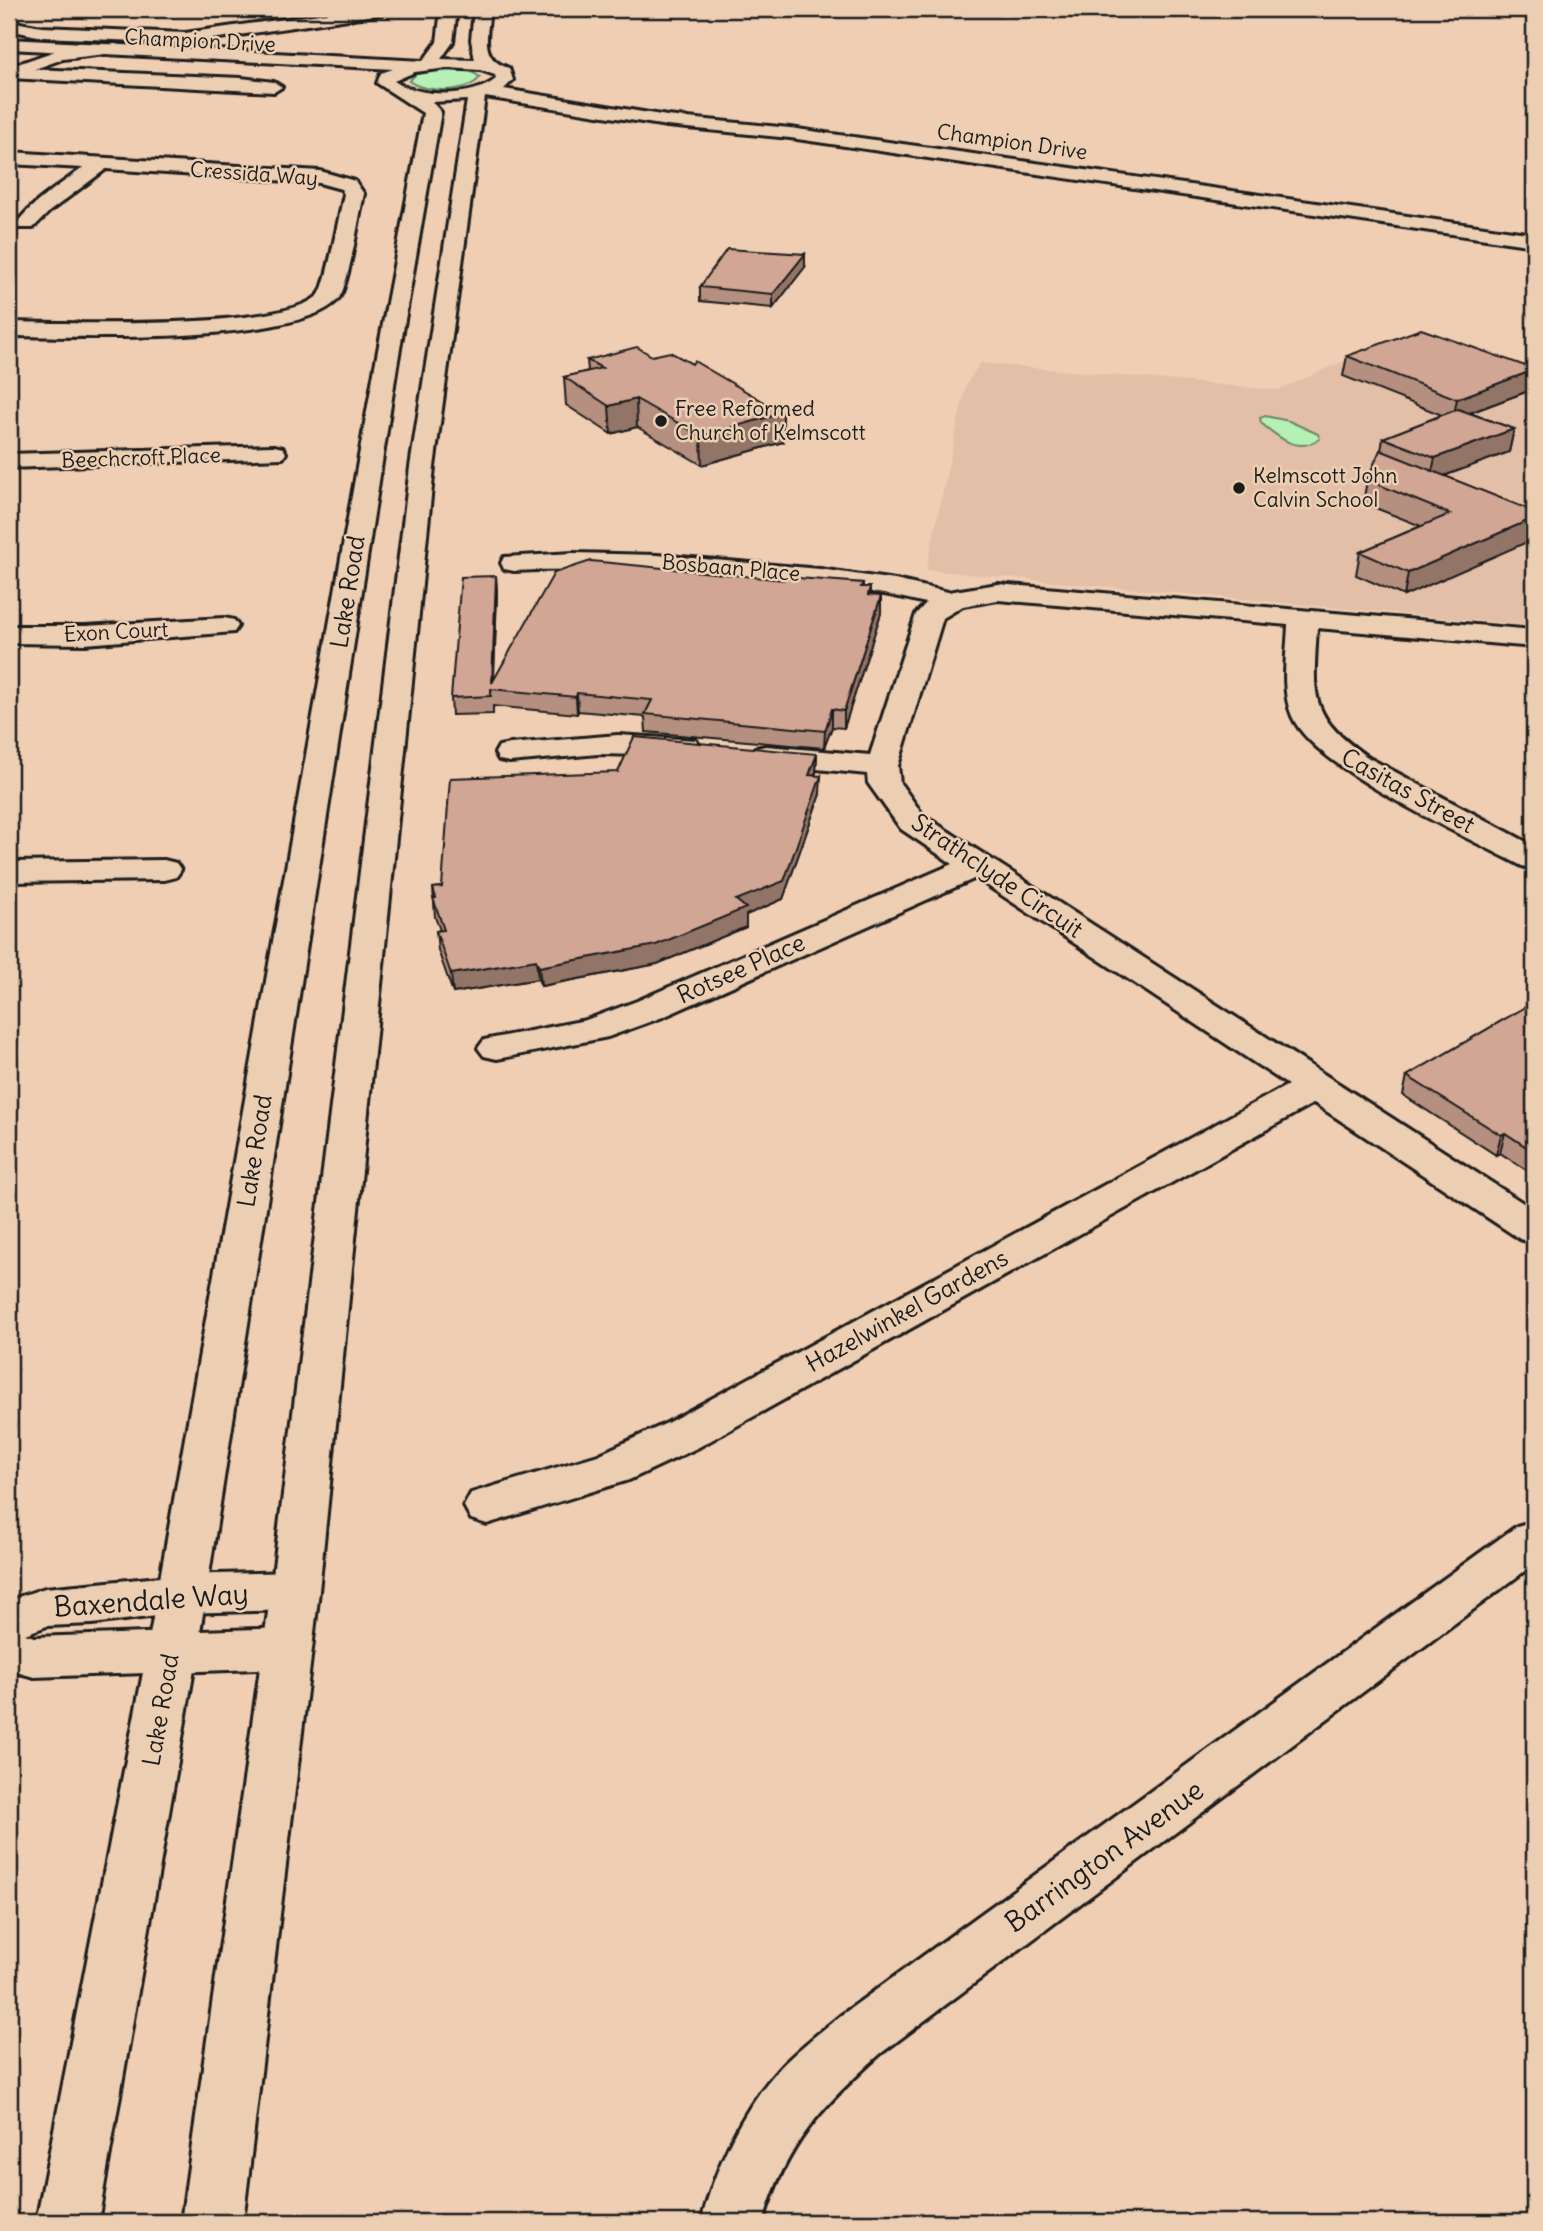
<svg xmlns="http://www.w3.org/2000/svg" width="1543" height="2231" font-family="Delius,sans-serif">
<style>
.built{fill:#e3bfa7}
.green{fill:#b5f0b5;stroke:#688668;stroke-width:2}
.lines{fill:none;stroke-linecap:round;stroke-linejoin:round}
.street-casing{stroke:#1c1c1c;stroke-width:6}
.secondary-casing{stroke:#1c1c1c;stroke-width:6}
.primary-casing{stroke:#1c1c1c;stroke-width:6}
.street{fill:#eccfb3;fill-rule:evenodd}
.secondary{fill:#eccfb3;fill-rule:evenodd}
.primary{fill:#eccfb3;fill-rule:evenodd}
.wall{fill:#b58f7f;stroke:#1c1c1c;stroke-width:2}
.shaded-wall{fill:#937468;stroke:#1c1c1c;stroke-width:2}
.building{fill:#d2a694;stroke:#1c1c1c;stroke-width:2}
.poi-dot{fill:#1c1c1c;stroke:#eccfb3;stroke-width:2.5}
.labels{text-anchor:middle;stroke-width:5;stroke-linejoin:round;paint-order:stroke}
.far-street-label{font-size:21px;fill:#1c1c1c;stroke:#eccfb3}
.far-poi-label{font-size:21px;fill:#1c1c1c;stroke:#eccfb3;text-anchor:start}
.street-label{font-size:24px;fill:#1c1c1c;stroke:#eccfb3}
.near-street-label{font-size:28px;fill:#1c1c1c;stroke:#eccfb3}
</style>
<rect width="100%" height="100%" fill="#f0ceb3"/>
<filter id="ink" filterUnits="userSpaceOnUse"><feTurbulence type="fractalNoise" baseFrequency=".0143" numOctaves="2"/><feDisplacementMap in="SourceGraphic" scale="14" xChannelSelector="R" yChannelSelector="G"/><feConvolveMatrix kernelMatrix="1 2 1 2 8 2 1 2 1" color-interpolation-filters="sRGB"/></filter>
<g filter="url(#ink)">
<path class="built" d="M 1415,343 L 1534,386 L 1534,398 L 1522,403 L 1534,408 L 1534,626 L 926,570 L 966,385 L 980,363 L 1278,390 L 1360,354 Z"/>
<path class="green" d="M 436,70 L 470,71 L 480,77 C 469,94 424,93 409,81 L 416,74 Z
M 1265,416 L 1289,421 L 1318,434 L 1320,439 C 1297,454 1279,438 1261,423 L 1260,418 Z"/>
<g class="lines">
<defs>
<path id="street" d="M 355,9 L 390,9 L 382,14 L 185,43 L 42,37 L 9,30 L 9,15 L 20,23 L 42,27 L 185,33 Z
M 9,68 L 241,78 L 274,82 L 282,87 L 274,92 L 9,78 Z
M 9,152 L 320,171 L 355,181 L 364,194 C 359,215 349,284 339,298 C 303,345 70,337 9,336 L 9,322 C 60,323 293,331 320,293 C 327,282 340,211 344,194 L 341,189 L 319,183 L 106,169 L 50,211 L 33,228 L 19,228 L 16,224 C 33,201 60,185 83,168 L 9,164 Z
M 274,446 L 283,448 L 286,453 L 283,458 L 9,468 L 9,454 Z
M 573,553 L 657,555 L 820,569 L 895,580 L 948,592 L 998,584 L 1534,630 L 1534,647 L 1317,628 C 1313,697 1308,716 1369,758 L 1534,846 L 1534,869 L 1522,866 C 1468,837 1314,769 1292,716 C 1280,687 1287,655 1288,625 L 998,600 L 963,606 L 943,618 L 898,766 L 900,783 L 923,815 L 1534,1210 L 1534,1243 L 1520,1239 L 1314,1103 L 699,1447 L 629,1480 L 487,1524 L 471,1519 L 464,1506 L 471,1493 L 598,1455 L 667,1423 L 1288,1085 L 976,878 L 663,1017 L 608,1037 L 497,1059 L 484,1056 L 478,1048 L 484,1040 L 586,1020 L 637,1001 L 953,864 L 901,829 L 868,783 L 867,774 L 766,764 L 755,762 L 751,755 L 755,748 L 766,746 L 870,755 L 916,614 L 926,603 C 870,589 813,584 756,579 C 675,572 595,567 514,571 L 504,569 L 501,563 L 504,557 Z
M 224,618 L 234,620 L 238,626 L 234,632 L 85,644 L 9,643 L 9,626 L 85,626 Z
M 618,735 L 696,740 L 700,747 L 696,754 L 685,756 L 598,754 L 510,762 L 499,760 L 495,753 L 499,746 L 510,744 Z
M 164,860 L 176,863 L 181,870 L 176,877 L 164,880 L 9,882 L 9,862 Z"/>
<path id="secondary" d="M 116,44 L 124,49 L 122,52 L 63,59 L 9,78 L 9,67 L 61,49 Z
M 1534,1521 L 1534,1564 L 880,2054 C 822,2106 785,2145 763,2222 L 701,2222 C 715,2169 741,2110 779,2069 C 797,2050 819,2033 840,2016 L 1517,1526 Z
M 295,1572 L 312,1577 L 319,1591 L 312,1605 L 295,1610 L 181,1613 L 92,1624 L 47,1626 L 25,1634 L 34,1637 L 286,1628 L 304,1634 L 311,1648 L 304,1662 L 286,1668 L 34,1677 L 9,1670 L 9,1600 L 45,1588 L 181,1575 Z"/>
<path id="primary" d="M 441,9 L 457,9 L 453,42 L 441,59 L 475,60 L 471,40 L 474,9 L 490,9 C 488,35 478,58 509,68 L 513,80 L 504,89 L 667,116 L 790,128 L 1534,234 L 1534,246 L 790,138 L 667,126 L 485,97 L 434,467 L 319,1591 L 243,2222 L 181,2222 L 271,1591 L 410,467 L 467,100 L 432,102 L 441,112 L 397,366 L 197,1652 L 98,2222 L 36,2222 L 147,1652 L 375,366 L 423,113 L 377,83 L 381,73 L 393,69 L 9,49 L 9,39 L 423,61 L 437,42 ZM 448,68 L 480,70 L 495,75 L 496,79 C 472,98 420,98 394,81 L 415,72 Z"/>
</defs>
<use href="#street" class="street-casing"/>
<use href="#secondary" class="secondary-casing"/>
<use href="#primary" class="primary-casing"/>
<use href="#street" class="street"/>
<use href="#secondary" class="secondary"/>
<use href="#primary" class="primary"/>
</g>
<path class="wall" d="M 805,267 L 773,308 L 700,301 L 700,287 Z
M 1347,356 L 1531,390 L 1470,413 L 1514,429 L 1509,452 L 1444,476 L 1530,510 L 1404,596 L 1356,575 L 1360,552 L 1421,526 L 1363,503 L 1367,480 L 1381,451 L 1383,438 L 1442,415 L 1343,376 Z
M 587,360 L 783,442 L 702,465 L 637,427 L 611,434 L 566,405 L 564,377 L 588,371 Z
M 496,576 L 497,593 L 494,679 L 784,580 L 863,583 L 863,587 L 870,587 L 870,595 L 881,613 L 844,728 L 832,727 L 824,748 L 646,732 L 645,717 L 578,711 L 577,714 L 493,706 L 493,714 L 452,715 L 451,698 Z
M 817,754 L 816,772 L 815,776 L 820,794 L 783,899 L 746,915 L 746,927 L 657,964 L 541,986 L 538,979 L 453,993 L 438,950 L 436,931 L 440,930 L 435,917 L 433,888 L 442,887 L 618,772 Z
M 1534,1002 L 1534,1175 L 1500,1153 L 1496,1155 L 1403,1095 L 1407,1076 Z"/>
<path class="shaded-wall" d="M 805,254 L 805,267 L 773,308 L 773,294 Z
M 1534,370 L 1534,376 L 1531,390 L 1453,419 L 1457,399 Z
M 636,399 L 637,427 L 611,434 L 609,406 Z
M 783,413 L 783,442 L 702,465 L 701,436 Z
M 1514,429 L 1509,452 L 1430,481 L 1435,458 Z
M 1534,518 L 1534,539 L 1404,596 L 1408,573 Z
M 496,576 L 497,593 L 493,689 L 492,683 Z
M 881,596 L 881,613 L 844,728 L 844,711 Z
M 577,693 L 578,711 L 577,714 L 576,697 Z
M 832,709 L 832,727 L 824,748 L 825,731 Z
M 817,754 L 816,772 L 809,793 L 809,775 Z
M 821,776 L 820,794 L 783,899 L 746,915 L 746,927 L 657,964 L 541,986 L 539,967 L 736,900 Z
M 536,960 L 538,979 L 453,993 L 451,974 Z
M 1505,1133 L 1500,1153 L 1496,1155 L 1501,1135 Z"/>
<path class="building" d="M 727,249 L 805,254 L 773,294 L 700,287 Z
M 1421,329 L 1534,369 L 1534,370 L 1457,399 L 1347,356 Z
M 637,347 L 652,356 L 670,352 L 692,364 L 694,361 L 783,413 L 701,436 L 636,399 L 609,406 L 564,377 L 602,368 L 587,360 Z
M 1458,409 L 1514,429 L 1435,458 L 1383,438 Z
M 1380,450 L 1530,510 L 1534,508 L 1534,518 L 1408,573 L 1360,552 L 1450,514 L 1367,480 Z
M 591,561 L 784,580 L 785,577 L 863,583 L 861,587 L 870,587 L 868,595 L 881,596 L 844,711 L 832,709 L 825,731 L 645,714 L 652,700 L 577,693 L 576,697 L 491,689 L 491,696 L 451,698 L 461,577 L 496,576 L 492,683 L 554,573 Z
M 634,737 L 817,754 L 809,775 L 821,776 L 784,881 L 736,900 L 746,908 L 656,945 L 539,967 L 536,960 L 451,974 L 436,931 L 444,930 L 433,898 L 436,898 L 433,888 L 442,887 L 450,778 L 618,772 Z
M 1534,1002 L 1534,1152 L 1505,1133 L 1501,1135 L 1407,1076 Z"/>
</g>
<g class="poi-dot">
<circle cx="661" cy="421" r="7"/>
<circle cx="1239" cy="488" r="7"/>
</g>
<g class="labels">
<g class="far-street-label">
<text transform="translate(200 41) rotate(3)" y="7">Champion Drive</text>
<text transform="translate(1012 142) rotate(8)" y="7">Champion Drive</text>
<text transform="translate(254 174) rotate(4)" y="7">Cressida Way</text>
<text transform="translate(141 458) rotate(-2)" y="7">Beechcroft Place</text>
<text transform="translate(731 568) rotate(5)" y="7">Bosbaan Place</text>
<text transform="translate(116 632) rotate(-3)" y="7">Exon Court</text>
</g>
<g class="far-poi-label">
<text x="675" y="416">Free Reformed<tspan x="675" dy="24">Church of Kelmscott</tspan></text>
<text x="1253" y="483">Kelmscott John<tspan x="1253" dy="24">Calvin School</tspan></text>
</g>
<g class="street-label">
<text transform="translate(348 592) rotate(-81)" y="8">Lake Road</text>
<text transform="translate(1408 791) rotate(29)" y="8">Casitas Street</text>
<text transform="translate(997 876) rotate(34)" y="8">Strathclyde Circuit</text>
<text transform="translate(741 969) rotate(-24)" y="8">Rotsee Place</text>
<text transform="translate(255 1151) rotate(-81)" y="8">Lake Road</text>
<text transform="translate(907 1311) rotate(-29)" y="8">Hazelwinkel Gardens</text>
<text transform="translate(161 1710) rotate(-80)" y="8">Lake Road</text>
</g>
<g class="near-street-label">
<text transform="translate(151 1600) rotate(-4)" y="10">Baxendale Way</text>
<text transform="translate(1104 1856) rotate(-36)" y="10">Barrington Avenue</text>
</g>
</g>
<rect width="1543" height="2231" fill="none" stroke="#eccfb3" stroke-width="35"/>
<rect x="18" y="18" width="1508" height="2196" fill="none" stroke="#1c1c1c" stroke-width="2.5" filter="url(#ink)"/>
</svg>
